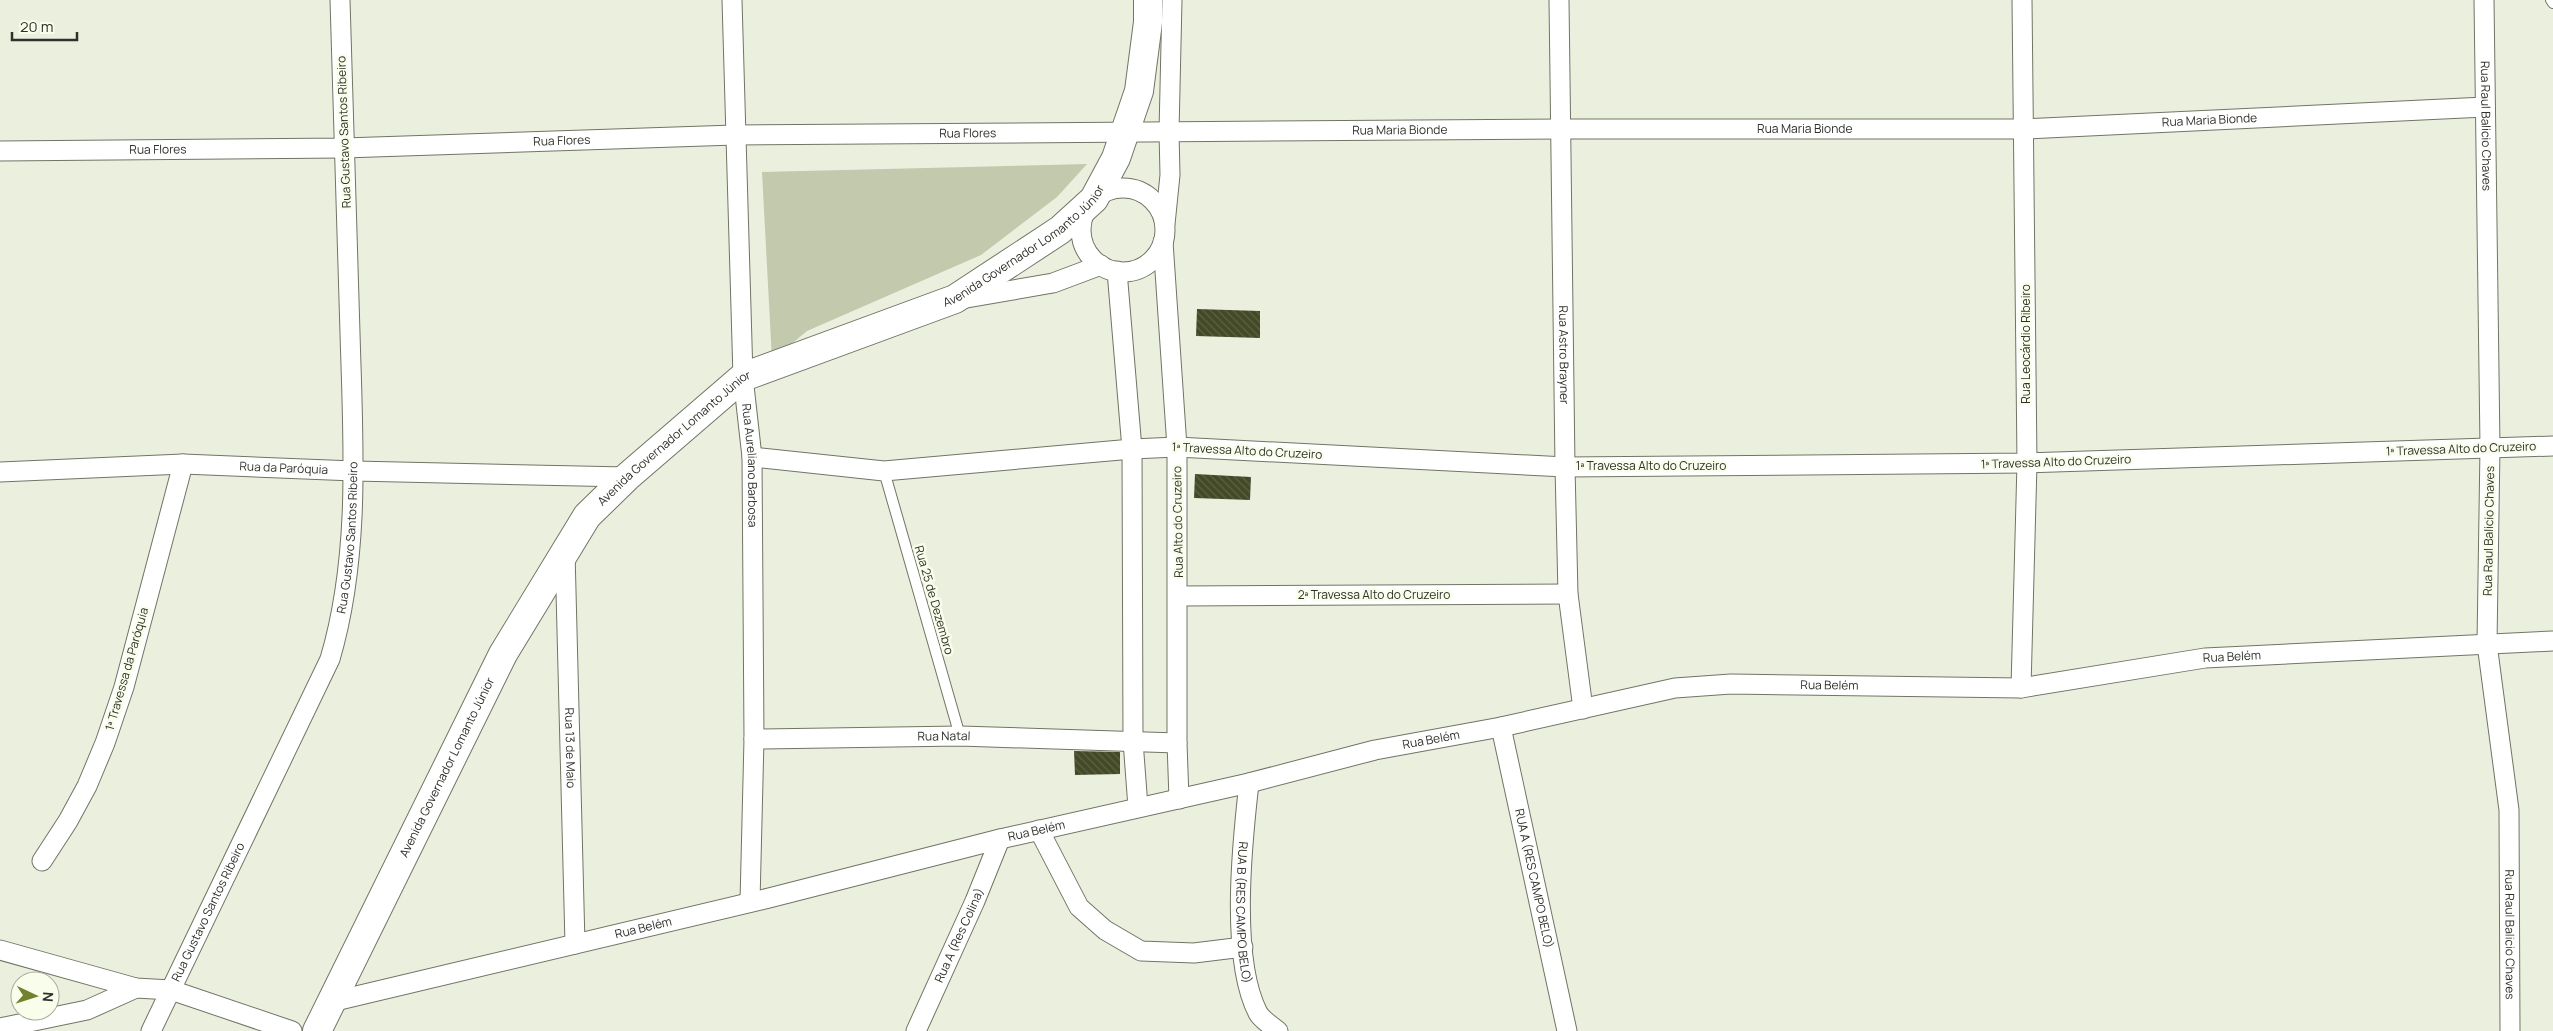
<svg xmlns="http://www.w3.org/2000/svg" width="2553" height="1031" font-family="Manrope,sans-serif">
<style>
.green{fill:#c2c9ad}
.building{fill:url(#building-back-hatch)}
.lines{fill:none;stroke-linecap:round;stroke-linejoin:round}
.lane-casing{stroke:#717465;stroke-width:12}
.street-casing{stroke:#717465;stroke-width:21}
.secondary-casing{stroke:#717465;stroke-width:30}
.lane{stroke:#fff;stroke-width:10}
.street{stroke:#fff;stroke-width:19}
.secondary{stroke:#fff;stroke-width:28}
.labels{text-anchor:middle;stroke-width:5;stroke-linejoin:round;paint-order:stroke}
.street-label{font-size:12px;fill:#2e3029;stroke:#f9fdeb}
</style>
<defs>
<pattern id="building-back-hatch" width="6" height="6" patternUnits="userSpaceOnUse" patternTransform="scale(1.25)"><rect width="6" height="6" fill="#434926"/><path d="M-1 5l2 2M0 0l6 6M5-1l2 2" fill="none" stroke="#5c6145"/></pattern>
</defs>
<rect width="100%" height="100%" fill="#ebf0de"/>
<path class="green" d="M 1087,164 L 1057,197 L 981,255 L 807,331 L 772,360 L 762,172 Z"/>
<path class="building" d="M 1197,309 L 1260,311 L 1260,338 L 1196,336 Z
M 1195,474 L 1251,477 L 1250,500 L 1194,498 Z
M 1074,751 L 1120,752 L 1120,774 L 1075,775 Z"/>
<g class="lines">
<defs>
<path id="lane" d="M 2551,0 L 2553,3
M 884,471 L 960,736"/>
<g id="street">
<path id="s1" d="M 732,0 L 743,377 L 752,457 L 754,739 L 750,902"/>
<path id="s2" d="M 1559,0 L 1565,467 L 1568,594 L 1583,709"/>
<path id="s3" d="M 2484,0 L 2490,447 L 2487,644 L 2509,810 L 2510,1031"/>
<path id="s4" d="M 0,151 L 344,148 L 735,135 L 1562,129 L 2024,129 L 2485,107"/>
<circle cx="1123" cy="230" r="42"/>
<path d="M 1165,224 L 1170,175 L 1169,132 L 1172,0"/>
<path d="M 1163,242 L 1177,447 L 1177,743 L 1179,799"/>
<path d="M 1117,271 L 1132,449 L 1133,741 L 1138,807"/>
<path d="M 961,299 L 1053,283 L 1101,265"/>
<path d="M 752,457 L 884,471 L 1132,449 L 1177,447 L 1565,467 L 2027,463 L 2553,446"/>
<path id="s5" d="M 0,472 L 183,464 L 354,471 L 627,477"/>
<path id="s6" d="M 565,552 L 575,944"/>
<path d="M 1179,596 L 1568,594"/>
<path d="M 2021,688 L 2027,463 L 2022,0"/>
<path id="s7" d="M 1501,727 L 1567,1031"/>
<path id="s8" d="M 754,739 L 960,736 L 1177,743"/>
<path id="s9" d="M 1249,783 C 1242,844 1230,959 1258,1013 C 1262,1020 1272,1026 1278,1031"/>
<path d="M 1039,830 L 1079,907 L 1105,930 L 1141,951 L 1194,953 L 1243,947"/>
<path d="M 42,861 L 68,821 L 87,786 L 105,743 L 124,687 L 183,464"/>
<path d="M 0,950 L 136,988 L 171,990 L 292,1031"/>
<path id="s10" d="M 331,1002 L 769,898 L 1000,839 L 1249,783 L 1375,750 L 1501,727 L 1675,688 L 1731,684 L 2021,688 L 2205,658 L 2553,641"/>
<path d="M 0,1028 L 87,1010 L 136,988"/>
<path id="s11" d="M 151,1031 L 330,659 C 361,554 353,441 350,333 C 346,222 343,111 340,0"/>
<path id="s12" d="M 916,1031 L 975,901 L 1000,839"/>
</g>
<g id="secondary">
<path id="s13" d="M 317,1031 L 503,654 L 587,516 L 627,477 L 743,377 L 955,299 L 1060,230 L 1094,199 L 1116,158 L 1139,91 L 1148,22 L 1148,0"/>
</g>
</defs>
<use href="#lane" class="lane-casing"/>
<use href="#street" class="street-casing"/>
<use href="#secondary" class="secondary-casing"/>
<use href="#lane" class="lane"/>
<use href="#street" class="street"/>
<use href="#secondary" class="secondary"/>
</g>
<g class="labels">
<g class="street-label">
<text dy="4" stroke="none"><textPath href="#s4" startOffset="2210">Rua Maria Bionde</textPath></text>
<text dy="4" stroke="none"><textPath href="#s3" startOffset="126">Rua Raul Balicio Chaves</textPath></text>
<text dy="4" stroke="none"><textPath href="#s4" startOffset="1805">Rua Maria Bionde</textPath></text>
<text dy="4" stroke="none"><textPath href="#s4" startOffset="1400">Rua Maria Bionde</textPath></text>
<text transform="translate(344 132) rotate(-92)" y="4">Rua Gustavo Santos Ribeiro</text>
<text dy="4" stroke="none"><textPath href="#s4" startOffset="968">Rua Flores</textPath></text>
<text dy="4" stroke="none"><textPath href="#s4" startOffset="562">Rua Flores</textPath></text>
<text dy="4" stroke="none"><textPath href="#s4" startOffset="158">Rua Flores</textPath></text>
<text dy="4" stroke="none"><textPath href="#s13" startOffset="1104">Avenida Governador Lomanto Júnior</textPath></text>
<text transform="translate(2026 344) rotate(-90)" y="4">Rua Leocárdio Ribeiro</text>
<text dy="4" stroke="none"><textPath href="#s2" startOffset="355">Rua Astro Brayner</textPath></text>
<text dy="4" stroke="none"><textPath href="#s13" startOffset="699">Avenida Governador Lomanto Júnior</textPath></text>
<text transform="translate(2461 449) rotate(-2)" y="4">1ª Travessa Alto do Cruzeiro</text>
<text transform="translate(1247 451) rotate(3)" y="4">1ª Travessa Alto do Cruzeiro</text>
<text transform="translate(2056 462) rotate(-2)" y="4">1ª Travessa Alto do Cruzeiro</text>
<text dy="4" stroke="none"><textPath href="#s1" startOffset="466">Rua Aureliano Barbosa</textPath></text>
<text x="1651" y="470">1ª Travessa Alto do Cruzeiro</text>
<text dy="4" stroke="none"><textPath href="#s5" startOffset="284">Rua da Paróquia</textPath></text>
<text transform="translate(1178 522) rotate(-91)" y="4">Rua Alto do Cruzeiro</text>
<text transform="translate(2489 531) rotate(-89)" y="4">Rua Raul Balicio Chaves</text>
<text dy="4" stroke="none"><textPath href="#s11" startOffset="536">Rua Gustavo Santos Ribeiro</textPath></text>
<text x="1374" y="599">2ª Travessa Alto do Cruzeiro</text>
<text transform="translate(934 600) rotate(74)" y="4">Rua 25 de Dezembro</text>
<text dy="4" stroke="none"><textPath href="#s10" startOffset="1940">Rua Belém</textPath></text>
<text transform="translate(127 669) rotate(-74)" y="4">1ª Travessa da Paróquia</text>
<text dy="4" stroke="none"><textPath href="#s10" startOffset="1535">Rua Belém</textPath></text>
<text dy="4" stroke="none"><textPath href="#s8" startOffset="190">Rua Natal</textPath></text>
<text dy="4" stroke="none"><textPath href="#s10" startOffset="1131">Rua Belém</textPath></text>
<text dy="4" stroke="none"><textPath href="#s6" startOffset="196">Rua 13 de Maio</textPath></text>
<text dy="4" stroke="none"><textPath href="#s13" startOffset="294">Avenida Governador Lomanto Júnior</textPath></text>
<text dy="4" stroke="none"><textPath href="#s10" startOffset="726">Rua Belém</textPath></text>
<text dy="4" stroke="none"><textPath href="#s7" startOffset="155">RUA A (RES CAMPO BELO)</textPath></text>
<text dy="4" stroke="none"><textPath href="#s11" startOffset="132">Rua Gustavo Santos Ribeiro</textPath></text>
<text dy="4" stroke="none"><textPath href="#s9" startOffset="130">RUA B (RES CAMPO BELO)</textPath></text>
<text dy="4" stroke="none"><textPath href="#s10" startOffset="321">Rua Belém</textPath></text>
<text dy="4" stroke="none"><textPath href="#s12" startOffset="105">Rua A (Res Colina)</textPath></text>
<text dy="4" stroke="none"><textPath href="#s3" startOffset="936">Rua Raul Balicio Chaves</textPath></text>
</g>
</g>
<g transform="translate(35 996) rotate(94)"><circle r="24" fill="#f9fdeb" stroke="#a8ab9d"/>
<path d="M0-4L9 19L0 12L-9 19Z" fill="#73802d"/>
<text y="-8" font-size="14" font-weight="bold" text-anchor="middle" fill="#2e3029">N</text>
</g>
<path d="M12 32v8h65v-8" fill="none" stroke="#2e3029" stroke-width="2.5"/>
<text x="20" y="32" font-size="15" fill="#2e3029" stroke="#f9fdeb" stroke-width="4" paint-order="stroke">20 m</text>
</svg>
